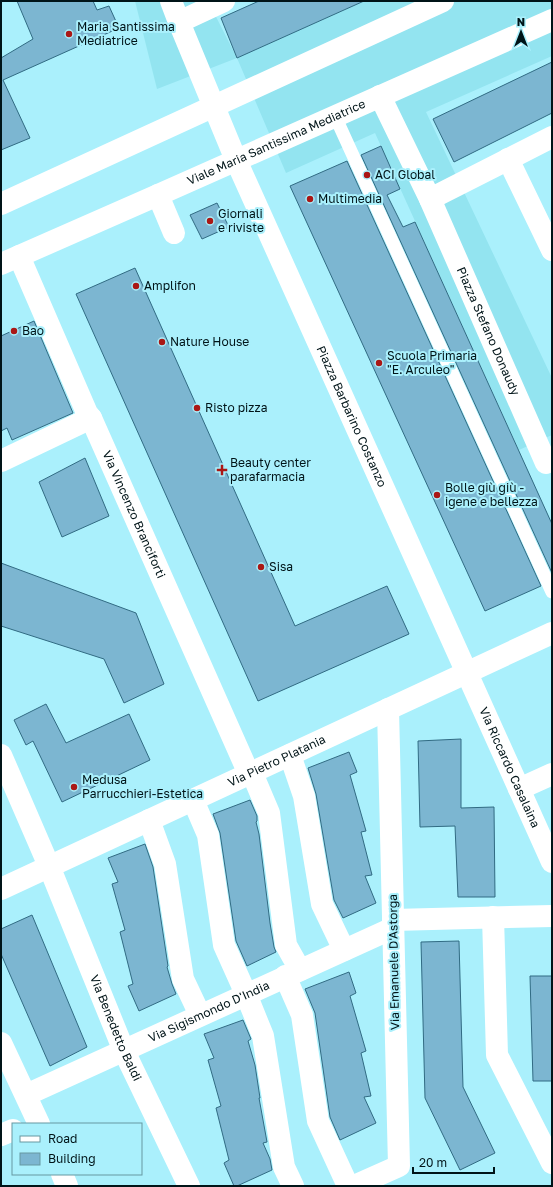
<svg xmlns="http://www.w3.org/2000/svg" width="553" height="1187" font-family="'Golos Text',sans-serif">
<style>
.built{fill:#93e4f0}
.building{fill:#7cb6d1;stroke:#316b83}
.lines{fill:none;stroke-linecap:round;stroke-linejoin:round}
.lane{stroke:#fff;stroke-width:13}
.street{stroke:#fff;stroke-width:22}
.poi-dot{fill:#aa1715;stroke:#aaf0fc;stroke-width:1.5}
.labels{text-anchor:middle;stroke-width:4;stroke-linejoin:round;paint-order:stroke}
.poi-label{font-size:12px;fill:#001418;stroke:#aaf0fc;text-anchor:start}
.street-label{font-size:12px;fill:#001418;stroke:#aaf0fc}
</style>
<rect width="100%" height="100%" fill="#aaf0fc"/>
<path class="built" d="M 135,1 L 208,1 L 237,58 L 364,1 L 552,1 L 552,56 L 426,112 L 552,378 L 552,435 L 519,450 L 375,133 L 286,173 L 237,58 L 157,89 Z"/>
<path class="building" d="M 17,1 L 93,1 L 97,10 L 109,6 L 119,28 L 3,80 L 30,138 L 1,150 L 1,58 L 33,39 Z
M 259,1 L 364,1 L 237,58 L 221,18 Z
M 552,62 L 552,113 L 454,162 L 433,119 Z
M 381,146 L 400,189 L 387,195 L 403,227 L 415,222 L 552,524 L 552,573 L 361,155 Z
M 347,161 L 541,586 L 485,611 L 290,186 Z
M 217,203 L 229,227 L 202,239 L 190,215 Z
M 135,268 L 295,626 L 387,586 L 409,634 L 258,701 L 76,294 Z
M 34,321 L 73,413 L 12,440 L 7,428 L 1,431 L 1,336 Z
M 85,458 L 109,516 L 62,537 L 39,482 Z
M 1,563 L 136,613 L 164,684 L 124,703 L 104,659 L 1,626 Z
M 46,704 L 66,743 L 129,714 L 150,760 L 62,802 L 33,741 L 26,745 L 14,720 Z
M 461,739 L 461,808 L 494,807 L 495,897 L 458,897 L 455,826 L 420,827 L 418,741 Z
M 349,752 L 357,772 L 350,775 L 366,831 L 361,832 L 372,875 L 365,876 L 376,903 L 343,918 L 334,900 L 316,794 L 308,768 Z
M 250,800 L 257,816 L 257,821 L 256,822 L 259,834 L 270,923 L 274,947 L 276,952 L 247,966 L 236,941 L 220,833 L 213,814 Z
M 145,844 L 153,867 L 168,966 L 167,967 L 172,984 L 176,994 L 139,1011 L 128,986 L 133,984 L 120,932 L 125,930 L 112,884 L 118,882 L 108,858 Z
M 32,915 L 87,1047 L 50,1066 L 1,954 L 1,929 Z
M 459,941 L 463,1087 L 495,1153 L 460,1170 L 425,1098 L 421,942 Z
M 349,972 L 356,993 L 350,996 L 366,1051 L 361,1053 L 371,1096 L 364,1097 L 376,1123 L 340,1140 L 330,1117 L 315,1013 L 305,989 Z
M 530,976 L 552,976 L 552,1081 L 533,1081 Z
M 243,1020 L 251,1039 L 248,1041 L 255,1065 L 260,1098 L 259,1098 L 267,1142 L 263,1143 L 270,1159 L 272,1170 L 237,1186 L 234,1186 L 224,1163 L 229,1160 L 216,1108 L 221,1106 L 208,1060 L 214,1058 L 204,1034 Z"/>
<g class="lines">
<path class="lane" d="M 335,116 L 552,592"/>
<g class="street">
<path id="s1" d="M 171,1 L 179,22 L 236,160 L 552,862"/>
<path d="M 179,22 L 224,1"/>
<path id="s2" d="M 380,96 L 430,199 L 546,463"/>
<path d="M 508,159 L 552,250"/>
<path d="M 158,195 L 174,233"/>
<path d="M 430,199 L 552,137"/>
<path d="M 1,204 L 443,1"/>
<path id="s3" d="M 19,256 L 87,413 L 91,418 L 249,774"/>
<path id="s4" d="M 1,264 L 158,195 L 552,20"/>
<path d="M 1,461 L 91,418"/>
<path id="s5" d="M 1,755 L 49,866 L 124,1051 L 189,1186"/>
<path d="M 290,755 L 304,796 L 322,904 L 344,950"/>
<path d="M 252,773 L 269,813 L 286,945 L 300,970"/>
<path d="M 519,789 L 552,774"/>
<path d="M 193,800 L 208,835 L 224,945 L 246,994 L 263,1036 L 284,1167 L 293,1186"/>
<path d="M 149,820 L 165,864 L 183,979 L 200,1015"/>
<path id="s6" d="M 1,889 L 552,633"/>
<path d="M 493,917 L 497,1055 L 552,1163"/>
<path d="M 393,920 L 552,916"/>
<path d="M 285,976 L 302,1015 L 318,1121 L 348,1186"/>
<path d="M 1,1043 L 39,1124"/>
<path id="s7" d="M 26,1095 L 393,928"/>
<path d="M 1,1135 L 13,1130"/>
<path d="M 62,1174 L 67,1186"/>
<path d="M 354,1186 L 399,1166 L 388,709"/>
</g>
</g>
<g class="poi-dot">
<circle cx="69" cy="34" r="4"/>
<circle cx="367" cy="175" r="4"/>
<circle cx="310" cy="199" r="4"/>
<circle cx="210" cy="221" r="4"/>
<circle cx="136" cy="286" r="4"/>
<circle cx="14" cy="331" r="4"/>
<circle cx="162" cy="342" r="4"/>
<circle cx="379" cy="363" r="4"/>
<circle cx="197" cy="408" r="4"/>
<path d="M220 464h4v4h4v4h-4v4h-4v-4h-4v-4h4z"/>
<circle cx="437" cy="495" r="4"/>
<circle cx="261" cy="567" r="4"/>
<circle cx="74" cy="787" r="4"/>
</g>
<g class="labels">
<g class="poi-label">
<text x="77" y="31">Maria Santissima<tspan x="77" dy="14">Mediatrice</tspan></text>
<text x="375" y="179">ACI Global</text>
<text x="318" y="203">Multimedia</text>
<text x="218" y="218">Giornali<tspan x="218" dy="14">e riviste</tspan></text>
<text x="144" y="290">Amplifon</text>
<text x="22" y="335">Bao</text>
<text x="170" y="346">Nature House</text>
<text x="387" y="360">Scuola Primaria<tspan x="387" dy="14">"E. Arculeo"</tspan></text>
<text x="205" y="412">Risto pizza</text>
<text x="230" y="467">Beauty center<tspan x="230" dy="14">parafarmacia</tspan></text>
<text x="445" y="492">Bolle giù giù -<tspan x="445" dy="14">igene e bellezza</tspan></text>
<text x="269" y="571">Sisa</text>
<text x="82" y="784">Medusa<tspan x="82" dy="14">Parrucchieri-Estetica</tspan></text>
</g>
<g class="street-label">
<text dy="4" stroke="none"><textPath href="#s4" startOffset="301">Viale Maria Santissima Mediatrice</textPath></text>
<text dy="4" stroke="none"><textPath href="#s2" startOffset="259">Piazza Stefano Donaudy</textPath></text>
<text dy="4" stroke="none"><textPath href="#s1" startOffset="453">Piazza Barbarino Costanzo</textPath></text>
<text dy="4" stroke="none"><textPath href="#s3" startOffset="283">Via Vincenzo Branciforti</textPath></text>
<text dy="4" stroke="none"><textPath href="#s6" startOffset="304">Via Pietro Platania</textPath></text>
<text dy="4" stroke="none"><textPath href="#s1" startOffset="838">Via Riccardo Casalaina</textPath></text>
<text transform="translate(394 962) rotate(-91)" y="4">Via Emanuele D'Astorga</text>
<text dy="4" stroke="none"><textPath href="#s7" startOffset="201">Via Sigismondo D'India</textPath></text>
<text dy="4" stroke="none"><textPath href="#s5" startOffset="296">Via Benedetto Baldi</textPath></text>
</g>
</g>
<rect width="553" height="1187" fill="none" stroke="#001418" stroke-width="4"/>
<rect x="12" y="1123" width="130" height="52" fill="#aaf0fc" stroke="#6698a1"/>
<rect x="20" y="1136" width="20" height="6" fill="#ffffff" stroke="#6698a1"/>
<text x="48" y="1143" font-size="12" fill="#001418">Road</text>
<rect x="20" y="1153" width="20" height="12" fill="#7cb6d1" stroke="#6698a1"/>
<text x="48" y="1163" font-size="12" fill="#001418">Building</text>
<g transform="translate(521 32)" stroke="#aaf0fc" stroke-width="3" paint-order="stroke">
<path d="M0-3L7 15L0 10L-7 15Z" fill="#001418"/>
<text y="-6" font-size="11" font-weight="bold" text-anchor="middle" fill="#001418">N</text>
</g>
<path d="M413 1167v6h81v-6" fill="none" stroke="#001418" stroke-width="2"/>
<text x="419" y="1167" font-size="12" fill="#001418" stroke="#aaf0fc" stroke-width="3" paint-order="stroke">20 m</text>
</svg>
